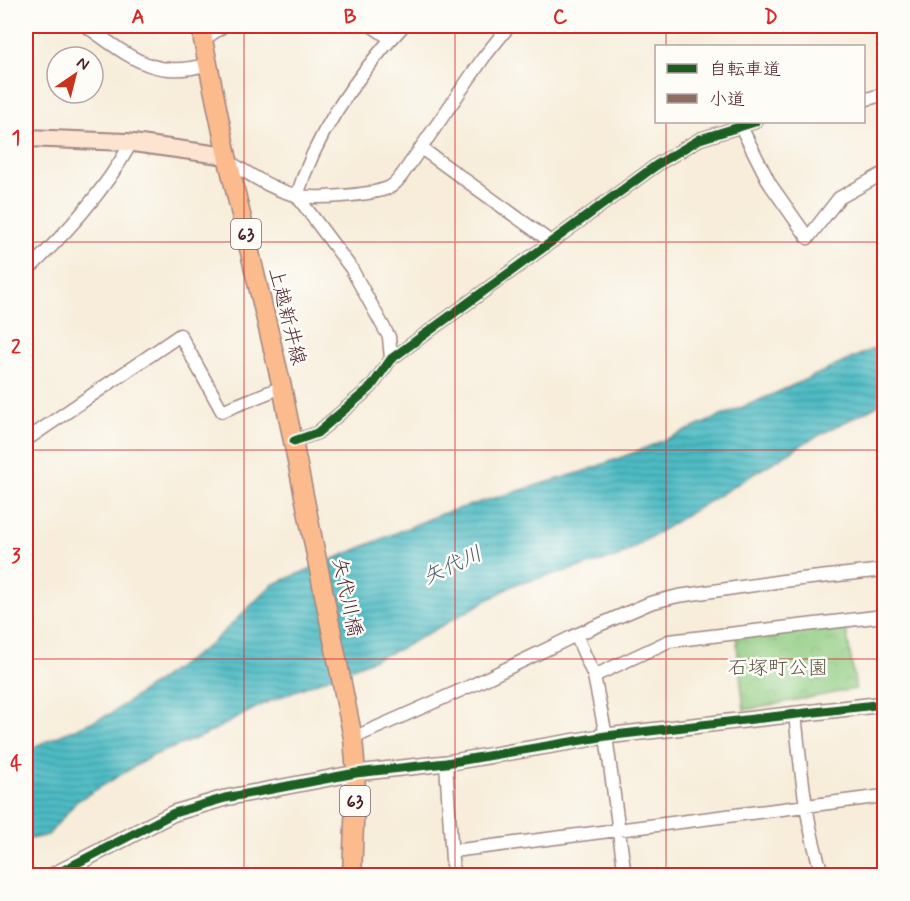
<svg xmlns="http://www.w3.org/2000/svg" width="910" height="901" font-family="Mynerve,'Klee One',sans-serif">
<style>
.park{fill:url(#park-crowns);stroke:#6c7656;stroke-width:1.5}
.water{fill:url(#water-rules);stroke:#4c6d78;stroke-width:1.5}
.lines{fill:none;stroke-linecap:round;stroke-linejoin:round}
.minor-casing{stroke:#a08682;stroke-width:15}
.tertiary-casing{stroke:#a08682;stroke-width:18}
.secondary-casing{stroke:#a08682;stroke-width:20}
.primary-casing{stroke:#a08682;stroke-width:21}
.minor{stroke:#fff;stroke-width:12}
.tertiary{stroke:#fff;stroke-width:15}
.secondary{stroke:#fde4d1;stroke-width:16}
.primary{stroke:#fbbb8d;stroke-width:18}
.quiet{stroke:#8d6e63;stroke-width:8;stroke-dasharray:15 8;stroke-linecap:butt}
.cycleway-casing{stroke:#fdfcf7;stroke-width:13}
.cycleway{stroke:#1b5e20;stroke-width:9}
.grid{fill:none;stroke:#d62828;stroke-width:1.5;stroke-opacity:0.55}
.labels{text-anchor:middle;stroke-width:5;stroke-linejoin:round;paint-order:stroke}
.shield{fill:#fdfcf7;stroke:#806168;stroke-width:1.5}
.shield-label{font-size:18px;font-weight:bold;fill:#4a1f2b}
.street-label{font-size:20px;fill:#4a1f2b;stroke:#fdfcf7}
.park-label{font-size:20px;fill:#5f5345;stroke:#fdfcf7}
.water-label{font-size:21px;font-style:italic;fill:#4b5d68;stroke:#fdfcf7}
.neatline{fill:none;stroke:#d62828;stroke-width:2}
.grid-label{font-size:20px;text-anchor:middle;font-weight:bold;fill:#d62828}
</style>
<defs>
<pattern id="park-crowns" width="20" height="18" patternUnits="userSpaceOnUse" patternTransform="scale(1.5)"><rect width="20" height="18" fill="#8fcc81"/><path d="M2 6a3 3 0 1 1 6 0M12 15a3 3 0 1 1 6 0" fill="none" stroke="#7daf70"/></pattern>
<pattern id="water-rules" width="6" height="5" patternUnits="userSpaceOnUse" patternTransform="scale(1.5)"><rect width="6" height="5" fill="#4dbbc4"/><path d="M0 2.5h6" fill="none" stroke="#42979f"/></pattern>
</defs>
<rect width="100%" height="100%" fill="#fdfcf7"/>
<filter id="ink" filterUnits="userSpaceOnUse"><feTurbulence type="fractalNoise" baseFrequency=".0167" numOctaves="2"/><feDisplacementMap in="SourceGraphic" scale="12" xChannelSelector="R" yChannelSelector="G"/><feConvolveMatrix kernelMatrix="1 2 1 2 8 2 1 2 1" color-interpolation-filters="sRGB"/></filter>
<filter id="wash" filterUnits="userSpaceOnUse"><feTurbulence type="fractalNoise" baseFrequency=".008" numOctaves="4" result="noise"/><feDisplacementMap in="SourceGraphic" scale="24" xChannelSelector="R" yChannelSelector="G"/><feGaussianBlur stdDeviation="1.35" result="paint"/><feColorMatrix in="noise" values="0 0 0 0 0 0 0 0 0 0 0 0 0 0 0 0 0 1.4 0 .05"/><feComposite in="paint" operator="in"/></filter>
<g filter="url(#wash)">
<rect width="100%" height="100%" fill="#f7edda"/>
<path class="park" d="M 845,622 L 856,689 L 744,710 L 736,636 Z"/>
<path class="water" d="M 884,344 L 884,402 L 808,441 L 618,557 L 514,585 L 402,648 L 263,704 L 203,736 L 152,756 L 77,801 L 48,835 L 26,840 L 26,750 L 110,714 L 211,644 L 272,585 L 441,514 L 585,471 L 638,451 L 769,396 Z"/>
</g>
<g filter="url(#ink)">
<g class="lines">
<defs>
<path id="minor" d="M 86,26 C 128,55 153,81 208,64
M 372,26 L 391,39
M 203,40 L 223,26
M 864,100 L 884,94
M 740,125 L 770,184 L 808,238 L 839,198 L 884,173
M 421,148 L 551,242
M 229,162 C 250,174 272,190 296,195 C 315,200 370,195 388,188 C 394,186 398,180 402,175 L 484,57 L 509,26
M 297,196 C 316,132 358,74 403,26
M 297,196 L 351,268 L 389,337 L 391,359
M 26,272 C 65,234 105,191 131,143
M 26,440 L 180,335 L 222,411 L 282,387
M 294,441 L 317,433 L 371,387 L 391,359 L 658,164 L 700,139 L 755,122
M 576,635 L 594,676 L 606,736 L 625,876
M 594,676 L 669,641 L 884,616
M 795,714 C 801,769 805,823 823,876
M 353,738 L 475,684 L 576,635 L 650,603 L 678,596 L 783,581 L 884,570
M 446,763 L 453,876
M 453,851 L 884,796"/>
<path id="tertiary" d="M 52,876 L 174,813 L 225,798 L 356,773 L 446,763 L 606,736 L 884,704"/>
<path id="secondary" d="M 26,138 L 126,142 L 227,156"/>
<path id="primary" d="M 202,26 L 203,40 L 227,156 L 282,387 L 353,738 L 356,773 L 352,876"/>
</defs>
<use href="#minor" class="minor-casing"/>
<use href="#tertiary" class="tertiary-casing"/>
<use href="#secondary" class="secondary-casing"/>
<use href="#primary" class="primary-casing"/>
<use href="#minor" class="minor"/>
<use href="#tertiary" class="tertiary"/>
<use href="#secondary" class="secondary"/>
<use href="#primary" class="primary"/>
<path class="quiet" d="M 26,429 L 31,436"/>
<defs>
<path id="cycleway" d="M 294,441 L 317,433 L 371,387 L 391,359 L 658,164 L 700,139 L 755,122
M 52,876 L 174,813 L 225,798 L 356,773 L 446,763 L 606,736 L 884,704"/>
</defs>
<use href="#cycleway" class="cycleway-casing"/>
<use href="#cycleway" class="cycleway"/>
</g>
</g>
<path class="grid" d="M 244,26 L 244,876M 455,26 L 455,876M 666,26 L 666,46M 666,122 L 666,876M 26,242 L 884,242M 26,450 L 884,450M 26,659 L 884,659"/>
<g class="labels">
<g class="shield">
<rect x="231" y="219" width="30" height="30" rx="4.5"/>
<rect x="340" y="786" width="30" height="30" rx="4.5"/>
</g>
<g class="shield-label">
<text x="246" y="240">63</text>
<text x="355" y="807">63</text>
</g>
<g class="street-label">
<text transform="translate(288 316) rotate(76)" y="7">上越新井線</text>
<text transform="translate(348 597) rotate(78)" y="7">矢代川橋</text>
</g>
<g class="park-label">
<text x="778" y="674">石塚町公園</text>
</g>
<g class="water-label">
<text transform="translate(452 565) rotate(-25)" y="7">矢代川</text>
</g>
</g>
<rect width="910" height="901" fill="none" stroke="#fdfcf7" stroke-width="66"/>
<rect x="655" y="45" width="210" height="78" fill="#fdfcf7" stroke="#b5a4a5" stroke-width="1.5"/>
<rect x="667" y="64" width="30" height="9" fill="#1b5e20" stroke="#b5a4a5" stroke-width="1.5"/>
<text x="709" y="75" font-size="18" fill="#4a1f2b">自転車道</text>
<rect x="667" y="94" width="30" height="9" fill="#8d6e63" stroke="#b5a4a5" stroke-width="1.5"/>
<text x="709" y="105" font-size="18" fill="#4a1f2b">小道</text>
<g transform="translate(75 75) rotate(35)"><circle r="28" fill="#fdfcf7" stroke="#b5a4a5" stroke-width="1.5"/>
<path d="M0-4.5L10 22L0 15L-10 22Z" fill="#c8321e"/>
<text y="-9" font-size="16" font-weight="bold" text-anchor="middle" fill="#4a1f2b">N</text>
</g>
<rect x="33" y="33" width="844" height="835" class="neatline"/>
<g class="grid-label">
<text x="138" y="23">A</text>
<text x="350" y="23">B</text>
<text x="560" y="23">C</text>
<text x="771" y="23">D</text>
<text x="16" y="144">1</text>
<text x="16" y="353">2</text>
<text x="16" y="562">3</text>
<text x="16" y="770">4</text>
</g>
</svg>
